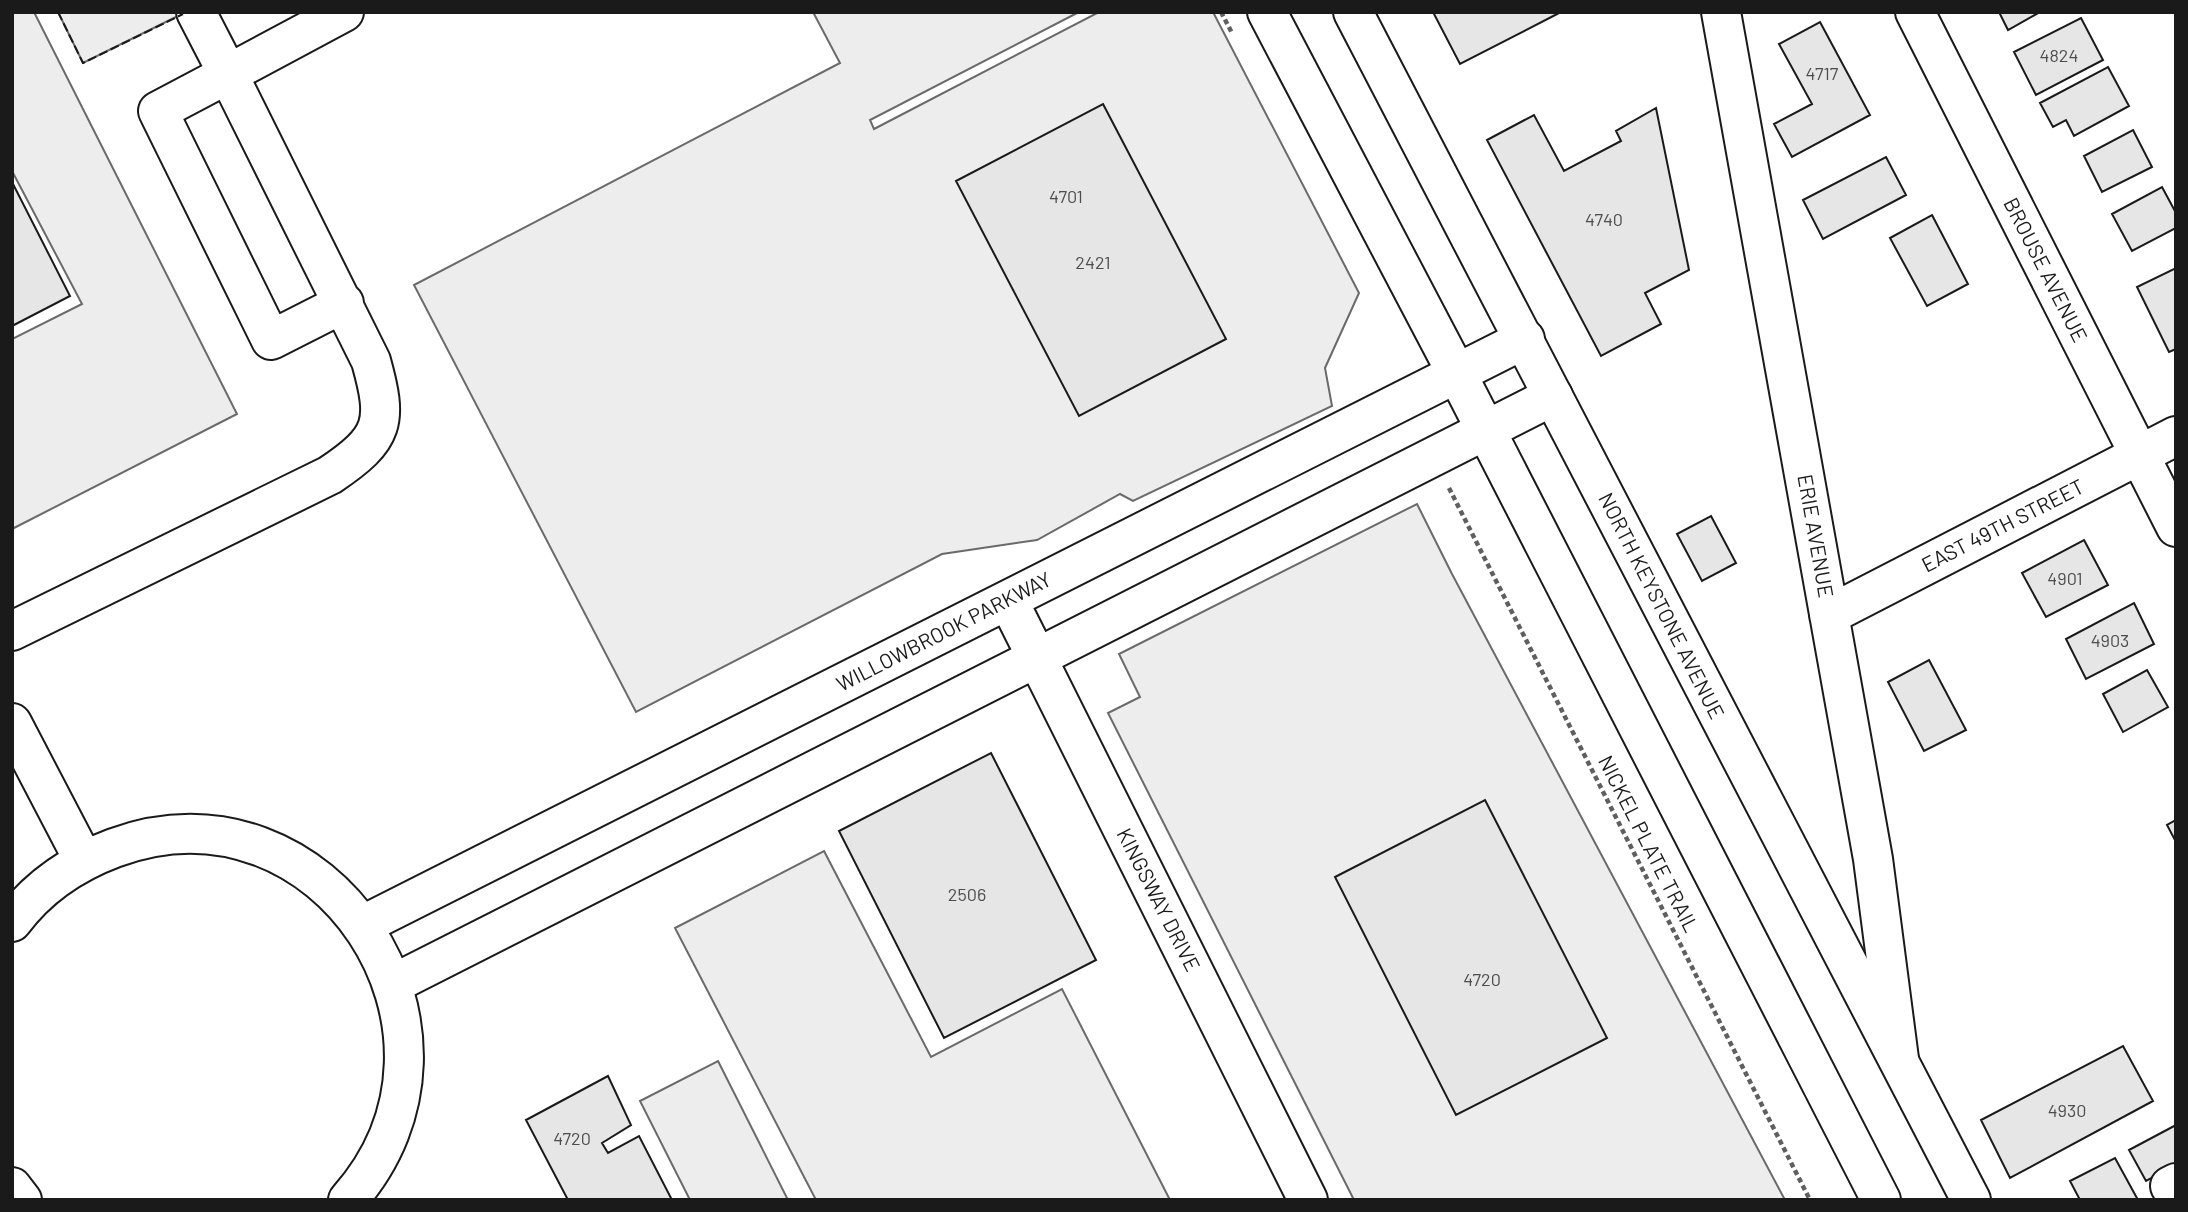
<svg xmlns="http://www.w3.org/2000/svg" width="2188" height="1212" font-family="Barlow,sans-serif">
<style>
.parking{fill:#ededed;stroke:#6a6a6a;stroke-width:2}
.building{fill:#e6e6e6;stroke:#1a1a1a;stroke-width:2}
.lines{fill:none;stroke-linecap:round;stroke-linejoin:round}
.minor-casing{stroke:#1a1a1a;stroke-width:42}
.major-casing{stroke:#1a1a1a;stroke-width:42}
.path{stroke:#5f5f5f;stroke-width:4.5;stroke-dasharray:5 3.5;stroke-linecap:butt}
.minor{stroke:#fff;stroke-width:38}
.major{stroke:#fff;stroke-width:38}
.fence{stroke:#1a1a1a;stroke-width:2;stroke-dasharray:9 3.5;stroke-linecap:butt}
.labels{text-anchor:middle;stroke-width:5;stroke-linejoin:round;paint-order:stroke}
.number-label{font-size:18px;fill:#4d4d4d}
.street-label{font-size:21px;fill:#1a1a1a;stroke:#fff}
</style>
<rect width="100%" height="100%" fill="#fff"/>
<path class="parking" d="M 12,12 L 34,12 L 237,414 L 12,529 L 12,339 L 82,304 L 12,171 Z
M 58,12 L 186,12 L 83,63 Z
M 813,12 L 1079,12 L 870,120 L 874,129 L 1099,12 L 1213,12 L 1359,293 L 1325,368 L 1332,406 L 1133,501 L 1120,494 L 1037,540 L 942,554 L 636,712 L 414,285 L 840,63 Z
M 1417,504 L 1452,574 L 1785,1200 L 1354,1200 L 1108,713 L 1140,697 L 1119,654 Z
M 824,851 L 931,1057 L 1062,989 L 1170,1200 L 816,1200 L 675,928 Z
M 718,1061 L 788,1200 L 690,1200 L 640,1101 Z"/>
<path class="building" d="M 1433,12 L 1561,12 L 1460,64 Z
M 1999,12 L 2040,12 L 2008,30 Z
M 2081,18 L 2103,60 L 2036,95 L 2014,52 Z
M 1820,22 L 1870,115 L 1792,157 L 1774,124 L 1812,104 L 1779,44 Z
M 2108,67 L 2129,106 L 2074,136 L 2066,120 L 2053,127 L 2040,103 Z
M 1103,104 L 1226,339 L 1079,416 L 956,181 Z
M 1656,108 L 1689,270 L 1645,293 L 1661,324 L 1601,356 L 1487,140 L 1534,115 L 1564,171 L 1621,141 L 1616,131 Z
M 2133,130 L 2152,167 L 2102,192 L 2084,156 Z
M 1886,157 L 1906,195 L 1823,239 L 1803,200 Z
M 12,182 L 70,296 L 12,326 Z
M 2162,187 L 2176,213 L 2176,228 L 2132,251 L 2112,214 Z
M 1932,215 L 1968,284 L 1927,306 L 1890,238 Z
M 2176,268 L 2176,349 L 2169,352 L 2137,287 Z
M 1711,516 L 1736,563 L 1702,581 L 1677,534 Z
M 2084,540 L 2108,585 L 2046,617 L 2022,573 Z
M 2134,603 L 2154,644 L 2086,679 L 2066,639 Z
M 1929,660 L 1966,730 L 1924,751 L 1888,682 Z
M 2147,670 L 2168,707 L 2123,732 L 2103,694 Z
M 991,753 L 1096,960 L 944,1038 L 839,831 Z
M 1485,800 L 1607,1038 L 1456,1115 L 1335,877 Z
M 2176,820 L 2176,842 L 2167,825 Z
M 2123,1046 L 2153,1101 L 2010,1178 L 1981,1120 Z
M 608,1076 L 631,1125 L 602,1143 L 608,1153 L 639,1136 L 672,1200 L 568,1200 L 526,1120 Z
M 2176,1125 L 2176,1165 L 2146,1181 L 2129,1150 Z
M 2115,1158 L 2138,1200 L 2080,1200 L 2070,1181 Z"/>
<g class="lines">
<defs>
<path id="minor" d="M 196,12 L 228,74 L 158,111 L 271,340 L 344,303
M 1721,12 L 1873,859 L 1899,1059
M 1915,12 L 2176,527
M 1008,600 L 1308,1200
M 1829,615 L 2176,436
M 12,631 L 330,475 C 385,438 388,422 371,361 L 228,74 L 344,12
M 12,723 L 84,861
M 12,922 C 38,887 74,863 114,848 C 324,770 497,1032 348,1200
M 363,925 L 1525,339
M 393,984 L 1553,396
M 2176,1183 L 2170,1186 L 2176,1196
M 12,1187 L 22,1200"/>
<path id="major" d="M 1267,12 L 1457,374 L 1881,1200
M 1353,12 L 1971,1200"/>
</defs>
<use href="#minor" class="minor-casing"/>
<use href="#major" class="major-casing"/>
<path class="path" d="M 1221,12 L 1232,33
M 1449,488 L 1810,1200"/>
<use href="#minor" class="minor"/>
<use href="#major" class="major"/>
<path class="fence" d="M 58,12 L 83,63 L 183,14"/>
</g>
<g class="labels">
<g class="number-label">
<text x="2059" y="62">4824</text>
<text x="1822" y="80">4717</text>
<text x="1066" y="203">4701</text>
<text x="1604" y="226">4740</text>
<text x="1093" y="269">2421</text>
<text x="2065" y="585">4901</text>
<text x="2110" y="647">4903</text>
<text x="967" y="901">2506</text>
<text x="1482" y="986">4720</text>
<text x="2067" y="1117">4930</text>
<text x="572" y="1145">4720</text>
</g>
<g class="street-label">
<text transform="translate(2045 270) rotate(63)" y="7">BROUSE AVENUE</text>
<text transform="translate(2003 526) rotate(-27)" y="7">EAST 49TH STREET</text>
<text transform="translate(1815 536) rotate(80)" y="7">ERIE AVENUE</text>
<text transform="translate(1661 606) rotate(63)" y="7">NORTH KEYSTONE AVENUE</text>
<text transform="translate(944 632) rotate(-27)" y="7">WILLOWBROOK PARKWAY</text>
<text transform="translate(1648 844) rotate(63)" y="7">NICKEL PLATE TRAIL</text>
<text transform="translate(1158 900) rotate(63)" y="7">KINGSWAY DRIVE</text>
</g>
</g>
<rect width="2188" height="1212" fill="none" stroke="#1a1a1a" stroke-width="28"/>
</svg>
